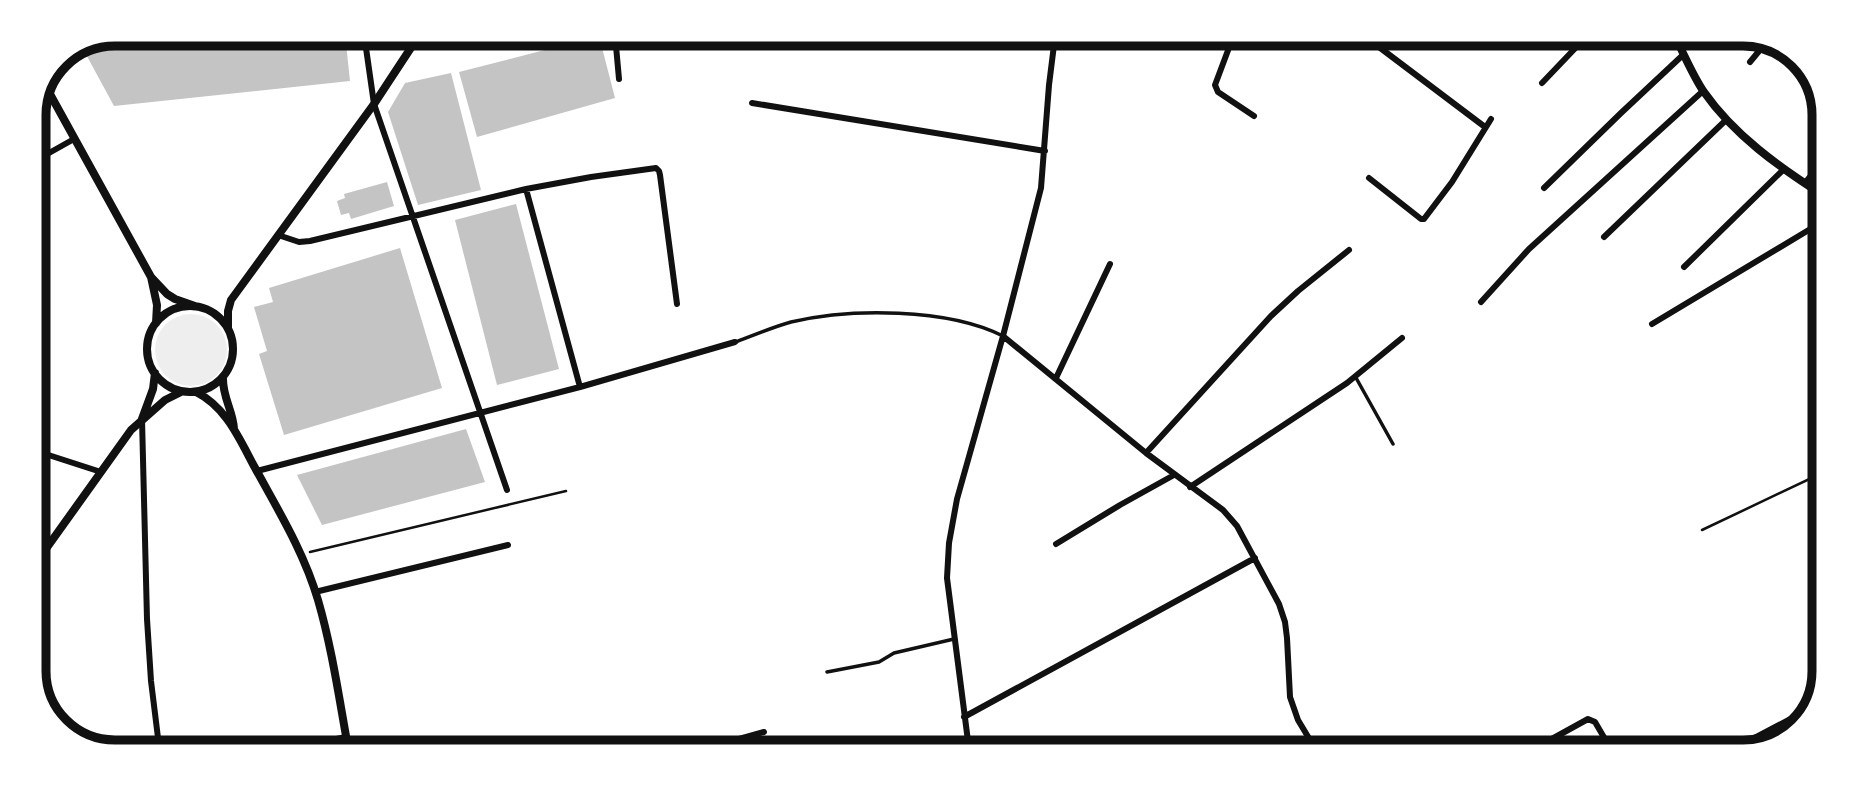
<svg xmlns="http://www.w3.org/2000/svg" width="1857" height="785" font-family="Barlow,sans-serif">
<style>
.green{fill:#eee}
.building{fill:#c4c4c4}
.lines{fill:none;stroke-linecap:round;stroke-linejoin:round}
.path{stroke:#111;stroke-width:2.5}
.service{stroke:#111;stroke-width:3.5}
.minor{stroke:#111;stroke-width:6}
.tertiary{stroke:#111;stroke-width:8}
.rim{fill:none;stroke:#111;stroke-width:9}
</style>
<rect width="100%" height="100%" fill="#fff"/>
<path class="green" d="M155 350a36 36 0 1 1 72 0a36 36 0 1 1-72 0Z"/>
<path class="building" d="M 115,33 L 345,34 L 350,81 L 114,106 L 82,47 Z
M 599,36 L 615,98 L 477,137 L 459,72 Z
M 451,73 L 481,190 L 418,205 L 388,112 L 405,83 Z
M 387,182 L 394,206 L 351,219 L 349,213 L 341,215 L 337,201 L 345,198 L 344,194 Z
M 516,204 L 559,369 L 497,385 L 455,220 Z
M 400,248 L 442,388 L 284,435 L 259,354 L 267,351 L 254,307 L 273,302 L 269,288 Z
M 466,429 L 485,482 L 322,525 L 297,475 Z"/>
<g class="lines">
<path class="path" d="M 1702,530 L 1820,474
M 310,552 L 566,491"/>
<path class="service" d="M 736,342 C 754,335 773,327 791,322 C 851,308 947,308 1003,336
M 1355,376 L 1393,444
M 827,672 L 879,662 L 894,653 L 954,639"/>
<path class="minor" d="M 364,34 L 374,104 L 507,490
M 615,35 L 619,79
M 1233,37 L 1215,85 L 1218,92 L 1254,116
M 1367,38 L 1485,127
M 1750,62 L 1769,39
M 1542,83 L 1584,39
M 752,103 L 1045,151
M 33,162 L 74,139
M 1369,178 L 1421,219 L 1424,219 L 1452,182 L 1491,119
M 1805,183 L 1823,161
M 1544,188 L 1621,113 L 1684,54
M 526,189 L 580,387
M 278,235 L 299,242 L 310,241 L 526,189 L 591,177 L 656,168 L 659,171 L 660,175 L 677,304
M 1604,237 L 1726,120
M 1684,267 L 1784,169
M 1481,302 L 1529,249 L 1703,91
M 1652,324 L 1822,222
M 1003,336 L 1146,453 L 1223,510 L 1237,526 L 1279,604 L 1285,622 L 1287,638 L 1290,697 L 1298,720 L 1316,750
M 1056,378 L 1110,264
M 142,419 L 147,619 L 151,681 L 159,746
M 33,450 L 101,472
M 1146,453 L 1271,316 L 1298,291 L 1349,250
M 257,471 L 580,387 L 735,342
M 1190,487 L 1347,383 L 1402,338
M 1056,544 L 1120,505 L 1174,475
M 315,592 L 508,545
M 964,717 L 1255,558
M 1787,721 L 1793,732
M 303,746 L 346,737
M 707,748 L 764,732
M 969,749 L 947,578 L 949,543 L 957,499 L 1003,336 L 1041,188 L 1049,85 L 1055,37
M 1530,751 L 1588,719 L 1595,722 L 1612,751
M 1728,752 L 1813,707"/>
<path class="tertiary" d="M 1676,39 C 1685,56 1693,76 1704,92 C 1734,135 1779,167 1823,195
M 45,85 L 151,277 L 167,294 L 175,299 L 195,306
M 151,277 L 157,305 L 156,323
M147 349a43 43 0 1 1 86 0a43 43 0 1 1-86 0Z
M 228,328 L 228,311 L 231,300 L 374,104 L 420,34
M 223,377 C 222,397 233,410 234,429
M 196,392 C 226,407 239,438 254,466 C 278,510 304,552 318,600 C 332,648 339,698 348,747
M 142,419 L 153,389 L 155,373
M 33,567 L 131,430 L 165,400 L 181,392"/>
</g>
<path d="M0 0H1857V785H0ZM115 46H1743A69 69 0 0 1 1812 115V671A69 69 0 0 1 1743 740H115A69 69 0 0 1 46 671V115A69 69 0 0 1 115 46Z" fill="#fff" fill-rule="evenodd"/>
<path class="rim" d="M115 46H1743A69 69 0 0 1 1812 115V671A69 69 0 0 1 1743 740H115A69 69 0 0 1 46 671V115A69 69 0 0 1 115 46Z"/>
</svg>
